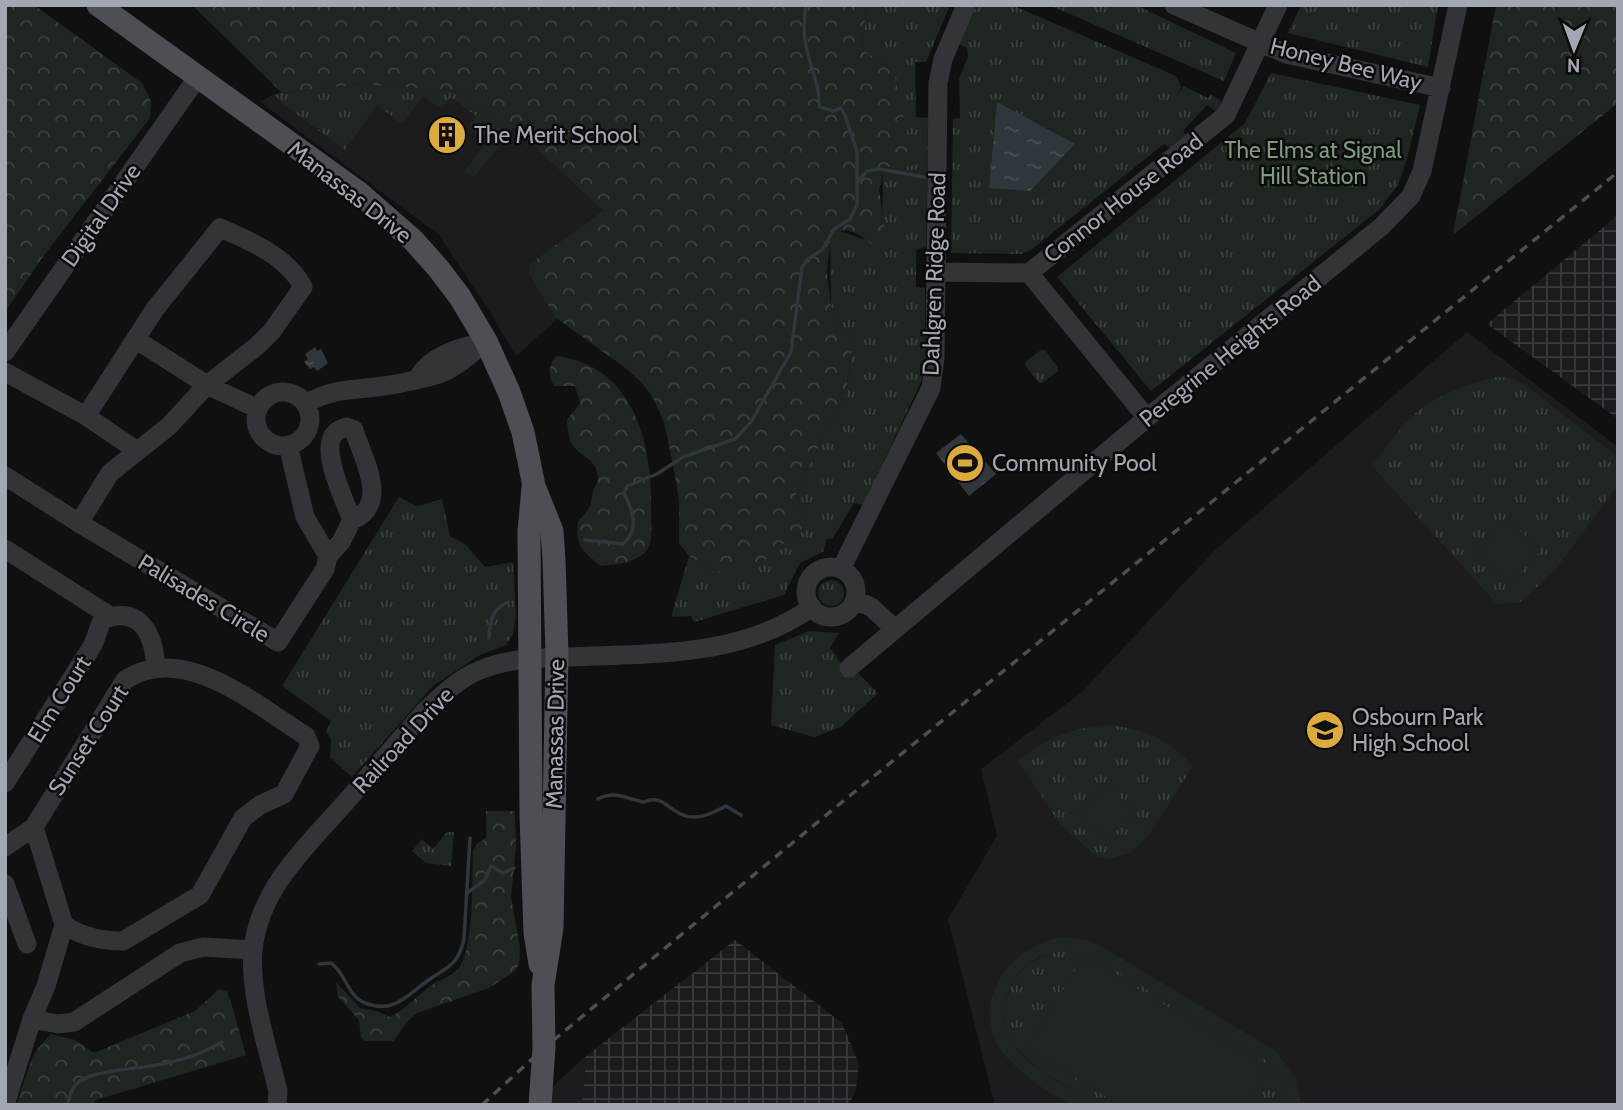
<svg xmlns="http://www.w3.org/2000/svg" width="1623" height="1110" font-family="Cabin,sans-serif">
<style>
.built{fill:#1c1c1e}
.industrial{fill:url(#industrial-grid)}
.grass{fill:url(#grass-tufts)}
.forest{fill:url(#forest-crowns)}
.garden{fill:#1f2520}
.water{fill:url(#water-ripples)}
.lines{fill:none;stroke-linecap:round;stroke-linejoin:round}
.stream{stroke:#2f363c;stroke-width:3.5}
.minor{stroke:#333438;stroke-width:19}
.major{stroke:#4e4f54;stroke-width:23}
.rail{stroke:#4d4e53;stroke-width:3.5;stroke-dasharray:9 7;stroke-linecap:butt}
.labels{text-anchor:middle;stroke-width:5;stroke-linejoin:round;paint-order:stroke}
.street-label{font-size:23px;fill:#a3a7b1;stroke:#0b0b0c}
.poi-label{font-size:23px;fill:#a3a7b1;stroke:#0b0b0c;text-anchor:start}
.park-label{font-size:23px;fill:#7b9a7e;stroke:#0b0b0c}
</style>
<defs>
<pattern id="industrial-grid" width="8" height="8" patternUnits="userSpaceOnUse" patternTransform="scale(1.75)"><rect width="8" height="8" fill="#1c1c1e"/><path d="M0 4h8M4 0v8" fill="none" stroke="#3a3a3c"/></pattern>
<pattern id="grass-tufts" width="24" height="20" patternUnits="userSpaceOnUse" patternTransform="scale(1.75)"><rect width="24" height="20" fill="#1f2520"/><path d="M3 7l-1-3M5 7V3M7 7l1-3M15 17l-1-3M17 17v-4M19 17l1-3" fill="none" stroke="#3c423e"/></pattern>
<pattern id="forest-crowns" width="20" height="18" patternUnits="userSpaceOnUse" patternTransform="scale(1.75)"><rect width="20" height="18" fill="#1f2520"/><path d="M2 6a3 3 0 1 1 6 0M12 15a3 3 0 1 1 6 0" fill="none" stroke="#3c423e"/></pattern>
<pattern id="water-ripples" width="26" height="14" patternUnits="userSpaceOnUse" patternTransform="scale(1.75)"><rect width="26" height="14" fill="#2f363c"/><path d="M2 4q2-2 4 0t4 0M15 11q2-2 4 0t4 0" fill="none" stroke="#4a5056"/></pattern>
</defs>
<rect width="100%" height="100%" fill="#101011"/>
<path class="built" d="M 364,84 L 462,92 L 514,128 L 604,212 L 566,311 L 516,356 L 490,312 L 438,234 L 260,102 L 274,94 Z
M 1467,332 L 1618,447 L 1618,1105 L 995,1105 L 948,919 L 997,836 L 981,769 L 1082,692 L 1214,551 Z
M 586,1056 L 582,1105 L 532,1105 Z"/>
<path class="industrial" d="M 1618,215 L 1618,419 L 1487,324 Z
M 735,940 L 842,1023 L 859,1064 L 856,1089 L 849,1105 L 582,1105 L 586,1056 Z"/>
<path class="grass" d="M 863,5 L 950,5 L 926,62 L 915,62 L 916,117 L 928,118 L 926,247 L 916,250 L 916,287 L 925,288 L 925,369 L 921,382 L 863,505 L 854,503 L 833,538 L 827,539 L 823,552 L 800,563 L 784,595 L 694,622 L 691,616 L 671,617 L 689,556 L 715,571 L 774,555 L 779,547 L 806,526 L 795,491 L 845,398 L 853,343 L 831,307 L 830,242 L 839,231 L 864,239 L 882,249 L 883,162 L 894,72 L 862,49 L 866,11 Z
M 977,5 L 1012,5 L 1176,76 L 1181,87 L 1177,96 L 1183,86 L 1208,98 L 1211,95 L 1220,100 L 1223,109 L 1218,113 L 1207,105 L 1183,131 L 1189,139 L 1174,150 L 1164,144 L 1031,250 L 1021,254 L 951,253 L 953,119 L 960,118 L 959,79 L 968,57 L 967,48 L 958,43 Z
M 1049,5 L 1136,5 L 1236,53 L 1224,81 Z
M 1301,5 L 1438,5 L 1428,67 L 1288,33 Z
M 1271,73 L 1420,105 L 1407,159 L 1398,185 L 1380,209 L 1151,391 L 1057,277 L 1245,123 Z
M 361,84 L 462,92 L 503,132 L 504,140 L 474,177 L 465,171 L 486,142 L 468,128 L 476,116 L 451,97 L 442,109 L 423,96 L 402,124 L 377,105 L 345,150 L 283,104 L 274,94 Z
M 1041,350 L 1045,350 L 1058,368 L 1058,371 L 1042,383 L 1039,383 L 1025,365 L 1026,361 Z
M 1496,377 L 1511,378 L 1525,385 L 1618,457 L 1618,485 L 1555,570 L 1521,602 L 1497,604 L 1372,466 C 1388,446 1403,420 1426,405 C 1446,392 1473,383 1496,377 Z
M 399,497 L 417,506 L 442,499 L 450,536 L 466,545 L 485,567 L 513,562 L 516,616 L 513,634 L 506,645 L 480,655 L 434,685 L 352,777 L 330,758 L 331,739 L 326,732 L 331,721 L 282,686 Z
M818 593a13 13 0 1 1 26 0a13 13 0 1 1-26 0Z
M 809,631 L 839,633 L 830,648 L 846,669 L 855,670 L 878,693 L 841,727 L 814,737 L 771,725 L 775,645 Z
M 1110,725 C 1147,730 1167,738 1193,766 L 1149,835 L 1131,852 L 1111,859 L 1097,857 L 1061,825 L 1018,761 C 1047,738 1073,727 1110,725 Z
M 447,832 L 454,832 L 451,866 L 426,863 L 412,851 L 422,839 L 433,849 Z
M 1065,950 L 1085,953 L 1099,960 L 1268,1061 L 1283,1081 L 1289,1105 L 1099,1105 L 1041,1071 L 1011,1043 L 1005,1028 L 1004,1009 L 1012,983 L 1026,966 L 1047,954 Z"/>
<path class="forest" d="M 5,5 L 34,5 L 142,83 L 151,101 L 150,118 L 42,258 L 5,312 Z
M 192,5 L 863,5 L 866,11 L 862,49 L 894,72 L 914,166 L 885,167 C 881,174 883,181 879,189 L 887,243 L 882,249 L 877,248 L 858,234 L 847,230 L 839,231 L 830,242 L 827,272 L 831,307 L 853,343 L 845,398 L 795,491 L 806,526 L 779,547 L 774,555 L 747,569 L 729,573 L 715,571 L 689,556 L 679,543 L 679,500 L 671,455 L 664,422 L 652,396 L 643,384 L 627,369 L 556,318 L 529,274 L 530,264 L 603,211 L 514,128 L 503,132 L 462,92 L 361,84 L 282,93 Z
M 1496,5 L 1618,5 L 1618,103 L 1453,235 Z
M 556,356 C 633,365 653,443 651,508 C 651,519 653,536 649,546 C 641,563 617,564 601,566 C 582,550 575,547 578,521 C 590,509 590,508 593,492 C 594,486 599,483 598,477 C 597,460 583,458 574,447 C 568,440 568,429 567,420 L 580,403 L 575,386 L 554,386 C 548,374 548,368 556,356 Z
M 486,811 L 515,811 L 516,847 L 511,896 L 520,948 L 519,964 L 515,971 L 489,988 L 417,1013 L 406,1023 L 394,1041 L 365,1041 L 361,1037 L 359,1020 L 338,997 L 336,982 L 360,1008 L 377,1011 L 390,1017 C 406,1009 413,999 428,988 C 438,979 450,978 459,968 C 474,949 472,878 473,851 L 477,844 L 486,838 Z
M 219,989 L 227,992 L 230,999 L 246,1055 L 96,1100 L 93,1105 L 16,1105 L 34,1053 L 51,1034 L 75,1040 L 94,1053 L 195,1011 Z"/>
<path class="garden" d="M 1506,518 L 1541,550 L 1509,585 L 1474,553 Z
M 1107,784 L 1135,813 L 1106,841 L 1078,812 Z
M 1064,937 L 1090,941 L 1106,949 L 1276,1051 L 1294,1075 L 1302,1105 L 1289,1105 L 1283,1081 L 1268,1061 L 1099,960 C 1057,939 1013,958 1005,1006 C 1003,1018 1004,1032 1011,1042 C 1031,1072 1070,1087 1099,1105 C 1091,1105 1079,1107 1072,1104 C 1048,1095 1004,1063 994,1038 C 976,990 1017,942 1064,937 Z
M 1084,956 L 1268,1068 L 1245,1105 L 1120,1105 L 1027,1048 Z"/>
<path class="water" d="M 997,102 L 1075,144 L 1030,191 L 989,188 Z
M 315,347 L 317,351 L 321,349 L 328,363 L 317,371 L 314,367 L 310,369 L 304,362 L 308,359 L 305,354 Z
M 961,434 L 996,474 L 969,496 L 936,453 Z"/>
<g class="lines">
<path class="stream" d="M 857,182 L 867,171 L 879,169 L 925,177
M 585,540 L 623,544 C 640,529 633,511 624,493 L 627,486 L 657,474 L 683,457 L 735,439 L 751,422 L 791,352 L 802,267 L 808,259 L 822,250 L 834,229 L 850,219 L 857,205 L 857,152 L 845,115 L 841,108 L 833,111 L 820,107 C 818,100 819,92 817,85 C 807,52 801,40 806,5
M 489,638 C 490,621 492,609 508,602
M 598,799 C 616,790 627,799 644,802 C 662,794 667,809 683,815 C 697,821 713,813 726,806 L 741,815
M 467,893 L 485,880 L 491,866 L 503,873 L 514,868
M 319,964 L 331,963 C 346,973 347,996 365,1003 C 394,1014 406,996 427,981 C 447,967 458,966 464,939 L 470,838
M 67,1105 C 70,1096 72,1086 80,1081 C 93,1072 128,1069 144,1067 C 172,1063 197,1057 222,1042"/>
<path class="minor" d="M 1174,5 L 1286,54 L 1441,88
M 936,272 L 1029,273 L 1226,115 L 1278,5
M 1029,273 L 1147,418
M 5,352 L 197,78
M 5,372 L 86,416 L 136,450
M 418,377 C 431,356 456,349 479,343
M256 419a27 27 0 1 1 54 0a27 27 0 1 1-54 0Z
M 306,404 C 331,388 356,390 384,386 C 400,384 416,380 432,376 C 452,372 471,354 486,341
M 258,409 L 207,385 L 169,426 L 110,473 L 79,523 L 278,642 L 325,569 L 328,556 L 305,517 L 288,445
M 86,416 L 155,309 L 220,228 C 249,240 288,257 303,287 L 272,331 L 257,346 L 207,385 L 135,339
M 5,476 L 79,523
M 5,549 L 110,616
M 328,556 L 341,542 L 352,520 C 345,501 318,448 336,432 C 339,429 343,429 346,427 L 354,430 C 362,457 391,505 352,520
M806 592a25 25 0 1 1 50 0a25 25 0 1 1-50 0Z
M 841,569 L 931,388 L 935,358 L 938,83 L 943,59 L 966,5
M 855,600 L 871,607 L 894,628
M 849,668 L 1147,418 L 1382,226 L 1411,196 L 1422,171 L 1458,5
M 5,783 L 93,645 L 102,620 C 141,604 154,635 156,668
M 5,847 L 34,827
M 5,884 L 27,944
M 32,1019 L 46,986 L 64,925 L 34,827 L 125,680 C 184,641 257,706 306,736 L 310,746 L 284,794 L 260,805 L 243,818 L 200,895 L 123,941 C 101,941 83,937 64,925
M 5,1105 L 32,1019 L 58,1024 L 74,1022 L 180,953 L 203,947 L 253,950
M 277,1105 L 278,1091 C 268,1048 249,994 253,950 C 259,889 306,847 344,804 C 371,773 398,742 425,711 C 442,695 458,679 480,670 C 509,658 539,658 569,657 C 652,653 741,658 812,607"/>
<path class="major" d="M 98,5 L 358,192 L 413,240 L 438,268 L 460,297 L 486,341 L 509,392 L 523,432 L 534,486 L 552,531 L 554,560 L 557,654 L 552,928 L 543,985 L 544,1048 L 540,1105
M 533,488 L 529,531 L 531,815 L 535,933 L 540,964"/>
<path class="rail" d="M 482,1105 L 544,1048 L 836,807 L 1618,172"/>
</g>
<defs>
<symbol id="building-disc" viewBox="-11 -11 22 22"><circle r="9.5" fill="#ddaa3c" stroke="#0b0b0c"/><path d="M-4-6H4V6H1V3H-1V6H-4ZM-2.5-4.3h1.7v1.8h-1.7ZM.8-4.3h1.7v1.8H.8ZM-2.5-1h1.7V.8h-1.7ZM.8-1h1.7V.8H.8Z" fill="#111"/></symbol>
<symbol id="stadium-disc" viewBox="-11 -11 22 22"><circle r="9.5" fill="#ddaa3c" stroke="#0b0b0c"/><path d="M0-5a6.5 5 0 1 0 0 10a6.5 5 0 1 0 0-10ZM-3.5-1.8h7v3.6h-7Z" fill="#111"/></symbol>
<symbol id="school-disc" viewBox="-11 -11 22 22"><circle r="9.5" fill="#ddaa3c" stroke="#0b0b0c"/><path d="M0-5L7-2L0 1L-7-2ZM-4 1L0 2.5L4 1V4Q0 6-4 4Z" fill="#111"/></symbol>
</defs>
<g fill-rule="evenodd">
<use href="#building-disc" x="425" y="113" width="44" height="44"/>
<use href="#stadium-disc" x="943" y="441" width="44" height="44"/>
<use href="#school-disc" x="1303" y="708" width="44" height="44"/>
</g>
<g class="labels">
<g class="street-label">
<text transform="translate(1346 64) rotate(14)" y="8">Honey Bee Way</text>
<text transform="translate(350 192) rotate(38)" y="8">Manassas Drive</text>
<text transform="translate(1123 198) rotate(-38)" y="8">Connor House Road</text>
<text transform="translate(101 215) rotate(-55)" y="8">Digital Drive</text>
<text transform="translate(934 274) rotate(-88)" y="8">Dahlgren Ridge Road</text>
<text transform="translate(1230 351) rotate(-39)" y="8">Peregrine Heights Road</text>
<text transform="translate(204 598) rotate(31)" y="8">Palisades Circle</text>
<text transform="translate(59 699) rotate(-58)" y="8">Elm Court</text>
<text transform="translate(555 734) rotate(-89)" y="8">Manassas Drive</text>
<text transform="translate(88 740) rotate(-57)" y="8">Sunset Court</text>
<text transform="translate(403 740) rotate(-47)" y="8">Railroad Drive</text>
</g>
<g class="poi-label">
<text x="474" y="143">The Merit School</text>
<text x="992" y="471">Community Pool</text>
<text x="1352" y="725">Osbourn Park<tspan x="1352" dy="26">High School</tspan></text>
</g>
<g class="park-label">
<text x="1313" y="158">The Elms at Signal<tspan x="1313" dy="26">Hill Station</tspan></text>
</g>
</g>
<rect width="1623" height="1110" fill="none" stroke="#a3a7b1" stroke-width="14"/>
<g transform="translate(1574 49) rotate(181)" stroke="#0b0b0c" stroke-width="5" paint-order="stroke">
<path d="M0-5L12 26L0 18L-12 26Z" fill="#a3a7b1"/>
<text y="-10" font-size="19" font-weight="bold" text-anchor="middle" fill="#a3a7b1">N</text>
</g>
</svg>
